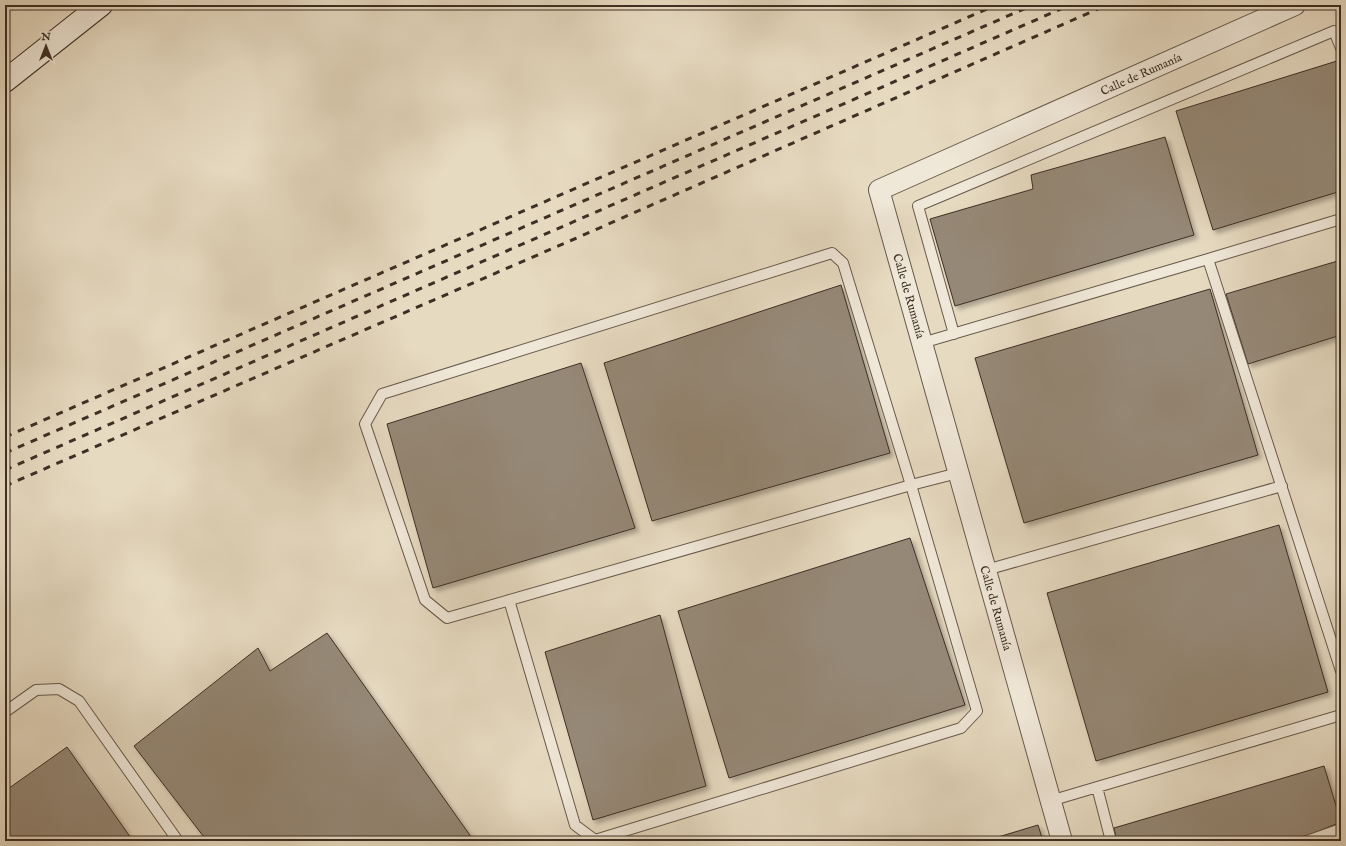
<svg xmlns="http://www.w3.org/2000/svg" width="1346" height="846" font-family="'IM FELL English',serif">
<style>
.building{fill:#958876;stroke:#3e2f24;filter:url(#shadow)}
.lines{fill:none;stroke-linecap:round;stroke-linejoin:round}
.lane-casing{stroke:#685a4b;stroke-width:12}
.street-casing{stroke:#685a4b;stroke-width:22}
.secondary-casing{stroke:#3e2f24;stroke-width:24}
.lane{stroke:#efe7d7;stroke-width:10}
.street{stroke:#efe7d7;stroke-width:20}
.secondary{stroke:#efe7d7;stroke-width:22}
.rail{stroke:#3e2f24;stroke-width:3;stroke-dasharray:7 7;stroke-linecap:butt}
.labels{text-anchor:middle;stroke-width:4;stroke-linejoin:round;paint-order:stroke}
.street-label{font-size:12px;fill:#3e2f24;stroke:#efe7d7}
</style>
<defs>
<filter id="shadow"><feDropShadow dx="3.5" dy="3.5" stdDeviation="2" flood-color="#0004"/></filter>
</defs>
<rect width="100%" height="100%" fill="#e6dac1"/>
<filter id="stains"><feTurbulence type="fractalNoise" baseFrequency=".005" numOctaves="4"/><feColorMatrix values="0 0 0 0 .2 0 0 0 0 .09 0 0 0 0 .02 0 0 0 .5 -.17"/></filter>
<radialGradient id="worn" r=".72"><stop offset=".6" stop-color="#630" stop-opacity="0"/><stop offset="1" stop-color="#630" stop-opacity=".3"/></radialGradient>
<path class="building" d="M 1340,60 L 1341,65 L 1341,191 L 1213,230 L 1176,111 Z
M 1165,137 L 1194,235 L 955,306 L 930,219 L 1033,189 L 1031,175 Z
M 1341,260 L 1341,335 L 1248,364 L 1226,294 Z
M 841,285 L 890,453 L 652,521 L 604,363 Z
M 1210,289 L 1258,455 L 1024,523 L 975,358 Z
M 581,363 L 635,528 L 433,588 L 387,424 Z
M 1279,525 L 1328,692 L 1096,761 L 1047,593 Z
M 910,538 L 965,705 L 729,778 L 678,611 Z
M 660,615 L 706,786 L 593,820 L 545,652 Z
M 327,633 L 474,841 L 207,841 L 134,746 L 258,648 L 270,671 Z
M 67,747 L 133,841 L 5,841 L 5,791 Z
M 1324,766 L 1341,822 L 1294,841 L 1117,841 L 1114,828 Z
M 1038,825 L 1043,841 L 985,841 Z"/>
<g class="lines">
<defs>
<path id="lane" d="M 1208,259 L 1341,219
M 954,334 L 918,206 L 1334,31 L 1341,48
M 922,343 L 1208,259 L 1341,671
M 986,570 L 1282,486
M 509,600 L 575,825 L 595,840 L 961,728 L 977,711 L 911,485 L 843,263 L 832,253 L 382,394 L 365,424 L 425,600 L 447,618 L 911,485 L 958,473
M 5,712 L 36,690 L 59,689 L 79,701 L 178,841
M 1097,787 L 1111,841
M 1050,801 L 1341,715
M 1307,841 L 1341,829"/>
<path id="street" d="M 1062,841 L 879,190 L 1295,5"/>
<path id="secondary" d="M 5,81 L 101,5"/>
</defs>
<use href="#lane" class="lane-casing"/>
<use href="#street" class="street-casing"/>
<use href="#secondary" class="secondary-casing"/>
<use href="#lane" class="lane"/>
<use href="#street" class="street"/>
<use href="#secondary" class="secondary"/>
<path class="rail" d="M 5,437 L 996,5
M 5,453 L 1033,5
M 5,470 L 1070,5
M 5,486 L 572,240 L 1107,5"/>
</g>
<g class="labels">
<g class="street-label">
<text transform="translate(1141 74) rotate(-24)" y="4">Calle de Rumanía</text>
<text transform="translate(909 296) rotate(74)" y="4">Calle de Rumanía</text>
<text transform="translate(996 608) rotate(74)" y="4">Calle de Rumanía</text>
</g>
</g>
<rect width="1346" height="846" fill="none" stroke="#e6dac1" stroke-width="20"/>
<rect x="6" y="6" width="1334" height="834" fill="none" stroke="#3e2f24" stroke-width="2"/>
<rect x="10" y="10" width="1326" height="826" fill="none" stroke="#3e2f24"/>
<g transform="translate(46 46)" stroke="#efe7d7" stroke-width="3" paint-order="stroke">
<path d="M0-3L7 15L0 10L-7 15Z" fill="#3e2f24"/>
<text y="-6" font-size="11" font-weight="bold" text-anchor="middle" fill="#3e2f24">N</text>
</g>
<rect width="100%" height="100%" filter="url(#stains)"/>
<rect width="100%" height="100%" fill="url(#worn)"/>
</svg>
